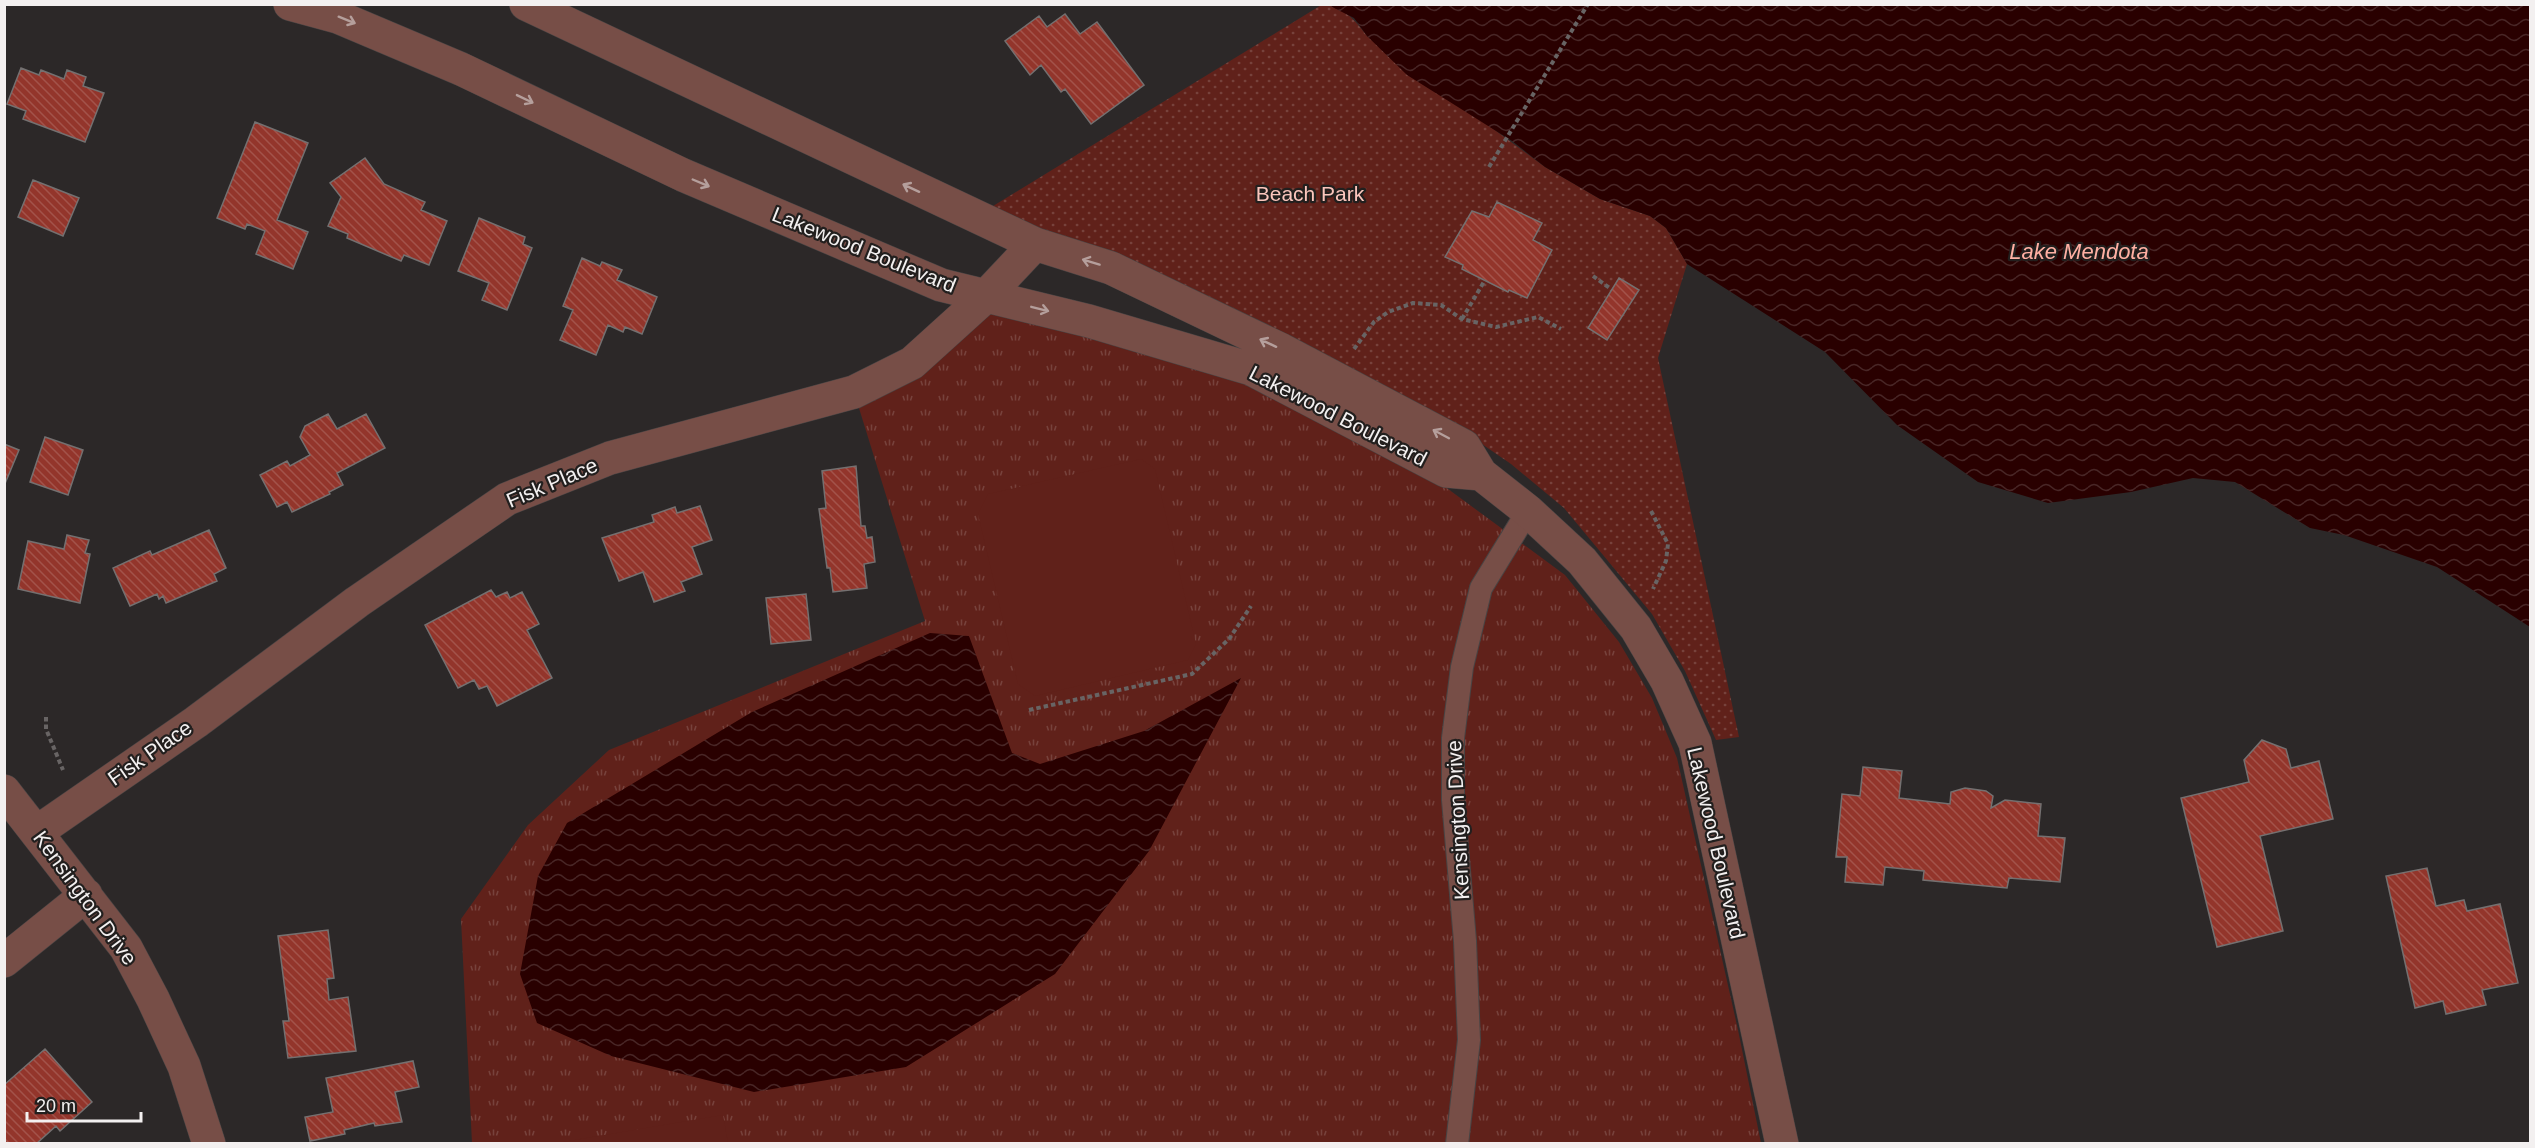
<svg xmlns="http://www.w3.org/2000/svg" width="2535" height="1148" font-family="Helvetica,sans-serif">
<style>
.grass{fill:url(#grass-tufts)}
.park{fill:url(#park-dots)}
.pitch{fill:#60211a}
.water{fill:url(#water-waves)}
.building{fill:url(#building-back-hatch);stroke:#747070;stroke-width:1.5}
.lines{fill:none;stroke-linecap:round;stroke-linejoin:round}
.lane-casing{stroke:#484444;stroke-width:24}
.street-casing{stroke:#484444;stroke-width:34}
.path{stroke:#686464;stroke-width:4;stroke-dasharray:4.5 3;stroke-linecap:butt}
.lane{stroke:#774e47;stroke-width:22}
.street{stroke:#774e47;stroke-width:33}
.oneway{stroke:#b59f9c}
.labels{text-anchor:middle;stroke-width:4.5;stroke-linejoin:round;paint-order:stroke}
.park-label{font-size:21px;fill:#fbc5bc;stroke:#221f1e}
.street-label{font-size:21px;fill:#f3f0f0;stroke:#221f1e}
.water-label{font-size:22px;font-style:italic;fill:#ffb0a3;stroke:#221f1e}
</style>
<defs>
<pattern id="grass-tufts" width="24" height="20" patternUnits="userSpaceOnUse" patternTransform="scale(1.5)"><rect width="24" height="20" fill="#60211a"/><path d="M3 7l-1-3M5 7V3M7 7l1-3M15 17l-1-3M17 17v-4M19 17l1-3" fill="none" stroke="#77423c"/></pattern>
<pattern id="park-dots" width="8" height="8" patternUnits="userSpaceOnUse" patternTransform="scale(1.5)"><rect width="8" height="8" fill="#60211a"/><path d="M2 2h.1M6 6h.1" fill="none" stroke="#77423c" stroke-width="1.8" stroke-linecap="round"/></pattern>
<pattern id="water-waves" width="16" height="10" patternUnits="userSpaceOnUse" patternTransform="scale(1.5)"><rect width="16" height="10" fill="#290000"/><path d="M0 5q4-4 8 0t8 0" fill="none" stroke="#482626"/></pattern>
<pattern id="building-back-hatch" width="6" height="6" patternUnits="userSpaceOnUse" patternTransform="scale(1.5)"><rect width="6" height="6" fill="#93352b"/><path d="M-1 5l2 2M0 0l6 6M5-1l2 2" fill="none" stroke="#a3534a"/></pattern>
</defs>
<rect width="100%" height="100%" fill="#2c2828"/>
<path class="grass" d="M 986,296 L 1182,350 L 1444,486 L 1565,575 L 1619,642 L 1652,698 L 1677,758 L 1738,1030 L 1761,1143 L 472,1143 L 461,919 L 528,825 L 609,750 L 925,621 L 854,392 Z"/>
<path class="park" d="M 1323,4 C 1342,5 1357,22 1367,36 L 1545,167 L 1600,199 L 1650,216 L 1666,228 L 1687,264 L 1658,358 L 1739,737 L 1716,740 L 1685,671 L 1652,614 L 1564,508 L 1511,464 L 1441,416 L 975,217 Z"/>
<path class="pitch" d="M 1141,459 L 1155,469 L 1196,644 L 1188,660 L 1035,696 L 1018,684 L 978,514 L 988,494 Z
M 723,1115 L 728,1143 L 557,1143 Z"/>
<path class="water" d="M 1328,5 L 2530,5 L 2530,627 L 2437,567 L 2344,535 L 2310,528 L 2235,482 L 2193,478 L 2131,492 L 2048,503 L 1978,482 L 1897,425 L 1825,352 L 1687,264 L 1666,228 L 1650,216 L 1600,199 L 1545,167 L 1512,141 L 1407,75 L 1367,36 L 1354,18 Z
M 930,633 L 969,636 L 1012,753 L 1040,764 L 1144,731 L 1241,678 L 1149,851 L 1055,974 L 906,1067 L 754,1092 L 611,1056 L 537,1023 L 520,974 L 538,876 L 567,823 L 752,712 Z"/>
<path class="building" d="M 1065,14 L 1080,34 L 1097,22 L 1144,85 L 1091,124 L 1065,89 L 1061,92 L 1041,65 L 1030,75 L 1005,41 L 1039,16 L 1047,27 Z
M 21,68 L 39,75 L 41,70 L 64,79 L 67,70 L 86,77 L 83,86 L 104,93 L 85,142 L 23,119 L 26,111 L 7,104 Z
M 255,122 L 308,143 L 277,220 L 308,232 L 293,269 L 256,254 L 265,231 L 247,224 L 245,229 L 217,218 Z
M 365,158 L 384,184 L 425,202 L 421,210 L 447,221 L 429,265 L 404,255 L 401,261 L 347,238 L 348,234 L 328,226 L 341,197 L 330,183 Z
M 33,180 L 79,198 L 63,236 L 18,217 Z
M 1497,202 L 1542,223 L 1533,240 L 1552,250 L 1527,298 L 1509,290 L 1508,292 L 1462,269 L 1463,265 L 1445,257 L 1472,211 L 1489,217 Z
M 479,218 L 525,237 L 523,244 L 532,248 L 507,310 L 482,300 L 489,283 L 458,271 Z
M 582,258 L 600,266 L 602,262 L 622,270 L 617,280 L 657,297 L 642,334 L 625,327 L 623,332 L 608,325 L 596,355 L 560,340 L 573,310 L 563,306 Z
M 1619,278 L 1639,290 L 1607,340 L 1588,328 Z
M 328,414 L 337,429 L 366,414 L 385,448 L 337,473 L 343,485 L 329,492 L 330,494 L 292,512 L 287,502 L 277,507 L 260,475 L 287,461 L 290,466 L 310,455 L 300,437 L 305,426 Z
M 45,437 L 83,450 L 68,495 L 30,482 Z
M 4,444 L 19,450 L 4,486 Z
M 856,466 L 861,526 L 865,526 L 867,538 L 872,537 L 875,562 L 864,564 L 867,588 L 833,592 L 830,568 L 827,568 L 819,509 L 826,508 L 822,471 Z
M 700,506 L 712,540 L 692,547 L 702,574 L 681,582 L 685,591 L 654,602 L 643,572 L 619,581 L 602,538 L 654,522 L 652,515 L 675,507 L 677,513 Z
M 209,530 L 226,568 L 214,574 L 217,581 L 166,603 L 163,596 L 159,599 L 157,594 L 130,606 L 113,568 L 150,551 L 152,555 Z
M 67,535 L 89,540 L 85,553 L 90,554 L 80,603 L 18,589 L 28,541 L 64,549 Z
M 491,590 L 496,597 L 507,592 L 510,598 L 522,592 L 539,624 L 527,630 L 552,678 L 497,706 L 487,686 L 479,689 L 474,680 L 458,688 L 425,625 Z
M 806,594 L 811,640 L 771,644 L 766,598 Z
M 2262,740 L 2286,749 L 2291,768 L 2319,761 L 2333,819 L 2260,836 L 2283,931 L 2217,947 L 2181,798 L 2249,782 L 2244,760 Z
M 1863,767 L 1902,771 L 1899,798 L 1950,804 L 1951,792 L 1965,788 L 1986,791 L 1993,796 L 1991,808 L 2005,800 L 2041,804 L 2038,836 L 2065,838 L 2060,882 L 2009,878 L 2007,888 L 1923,880 L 1924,871 L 1885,867 L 1883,885 L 1845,882 L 1847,857 L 1836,857 L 1842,794 L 1860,796 Z
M 2427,868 L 2436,906 L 2464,900 L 2467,911 L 2500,904 L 2518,983 L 2482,990 L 2486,1005 L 2446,1014 L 2443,1001 L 2415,1008 L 2386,876 Z
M 328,930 L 334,978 L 327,979 L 329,1000 L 348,997 L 356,1051 L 288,1058 L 283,1021 L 289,1021 L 278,936 Z
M 45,1049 L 92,1102 L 60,1131 L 56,1126 L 36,1144 L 4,1144 L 4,1085 Z
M 413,1061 L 419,1087 L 395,1092 L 402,1122 L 375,1126 L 374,1123 L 344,1130 L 345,1134 L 310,1141 L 305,1117 L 333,1112 L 326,1078 Z"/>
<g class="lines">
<defs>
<path id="lane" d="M 1457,1144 L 1469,1040 L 1465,941 L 1453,800 L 1453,738 L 1462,667 L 1481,588 L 1528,511"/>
<path id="street" d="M 290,4 L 338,17 L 461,69 L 683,175 L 941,285 L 1089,321 L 1251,369 L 1446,471 L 1481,474
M 526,4 L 1035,244 L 1111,268 L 1282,350 L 1464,446 L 1481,474 L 1528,511 L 1582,561 L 1636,628 L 1667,681 L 1695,743 L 1782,1144
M 4,791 L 126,948 L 153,999 L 184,1066 L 209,1144
M 37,832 L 196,722 L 357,602 L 507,499 L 610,458 L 854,392 L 912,363 L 986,296 L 1035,244
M 4,961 L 86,895"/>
</defs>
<use href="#lane" class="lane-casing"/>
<use href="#street" class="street-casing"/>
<path class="path" d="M 1489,167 L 1588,4
M 1593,276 L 1611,289
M 1462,319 L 1485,280
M 1354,349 L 1374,322 L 1388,312 L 1413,303 L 1441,305 L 1462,319 L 1496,327 L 1538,317 L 1561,329
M 1651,511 L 1668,544 L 1666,561 L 1653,589
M 1029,710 L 1192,674 L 1229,639 L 1251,606
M 46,717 L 46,729 L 63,770"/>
<use href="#lane" class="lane"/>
<use href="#street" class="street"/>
</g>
<defs><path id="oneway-shaft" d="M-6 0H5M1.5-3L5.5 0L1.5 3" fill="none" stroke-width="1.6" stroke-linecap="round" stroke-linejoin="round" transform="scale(1.5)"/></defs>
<g class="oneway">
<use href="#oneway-shaft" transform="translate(347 20) rotate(22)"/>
<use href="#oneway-shaft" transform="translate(525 99) rotate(26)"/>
<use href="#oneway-shaft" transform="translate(701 183) rotate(23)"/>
<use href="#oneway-shaft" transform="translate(911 188) rotate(-155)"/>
<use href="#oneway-shaft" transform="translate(1091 262) rotate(-163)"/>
<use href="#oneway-shaft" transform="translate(1040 309) rotate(14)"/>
<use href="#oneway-shaft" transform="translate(1268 343) rotate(-155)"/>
<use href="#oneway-shaft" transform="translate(1441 434) rotate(-152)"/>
</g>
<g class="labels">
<g class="park-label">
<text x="1310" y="201">Beach Park</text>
</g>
<g class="street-label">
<text transform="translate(864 250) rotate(22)" y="7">Lakewood Boulevard</text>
<text transform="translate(1338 416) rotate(27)" y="7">Lakewood Boulevard</text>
<text transform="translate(552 483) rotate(-23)" y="7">Fisk Place</text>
<text transform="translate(150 753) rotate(-35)" y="7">Fisk Place</text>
<text transform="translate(1458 820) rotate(-93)" y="7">Kensington Drive</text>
<text transform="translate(1716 843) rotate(77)" y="7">Lakewood Boulevard</text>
<text transform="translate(85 898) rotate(54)" y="7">Kensington Drive</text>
</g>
<g class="water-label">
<text x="2079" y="259">Lake Mendota</text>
</g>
</g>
<rect width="2535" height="1148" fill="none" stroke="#f3f0f0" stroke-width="12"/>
<path d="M27 1112v9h114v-9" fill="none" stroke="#f3f0f0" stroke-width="3"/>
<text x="36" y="1112" font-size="18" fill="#f3f0f0" stroke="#221f1e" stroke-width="4.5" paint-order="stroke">20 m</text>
</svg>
